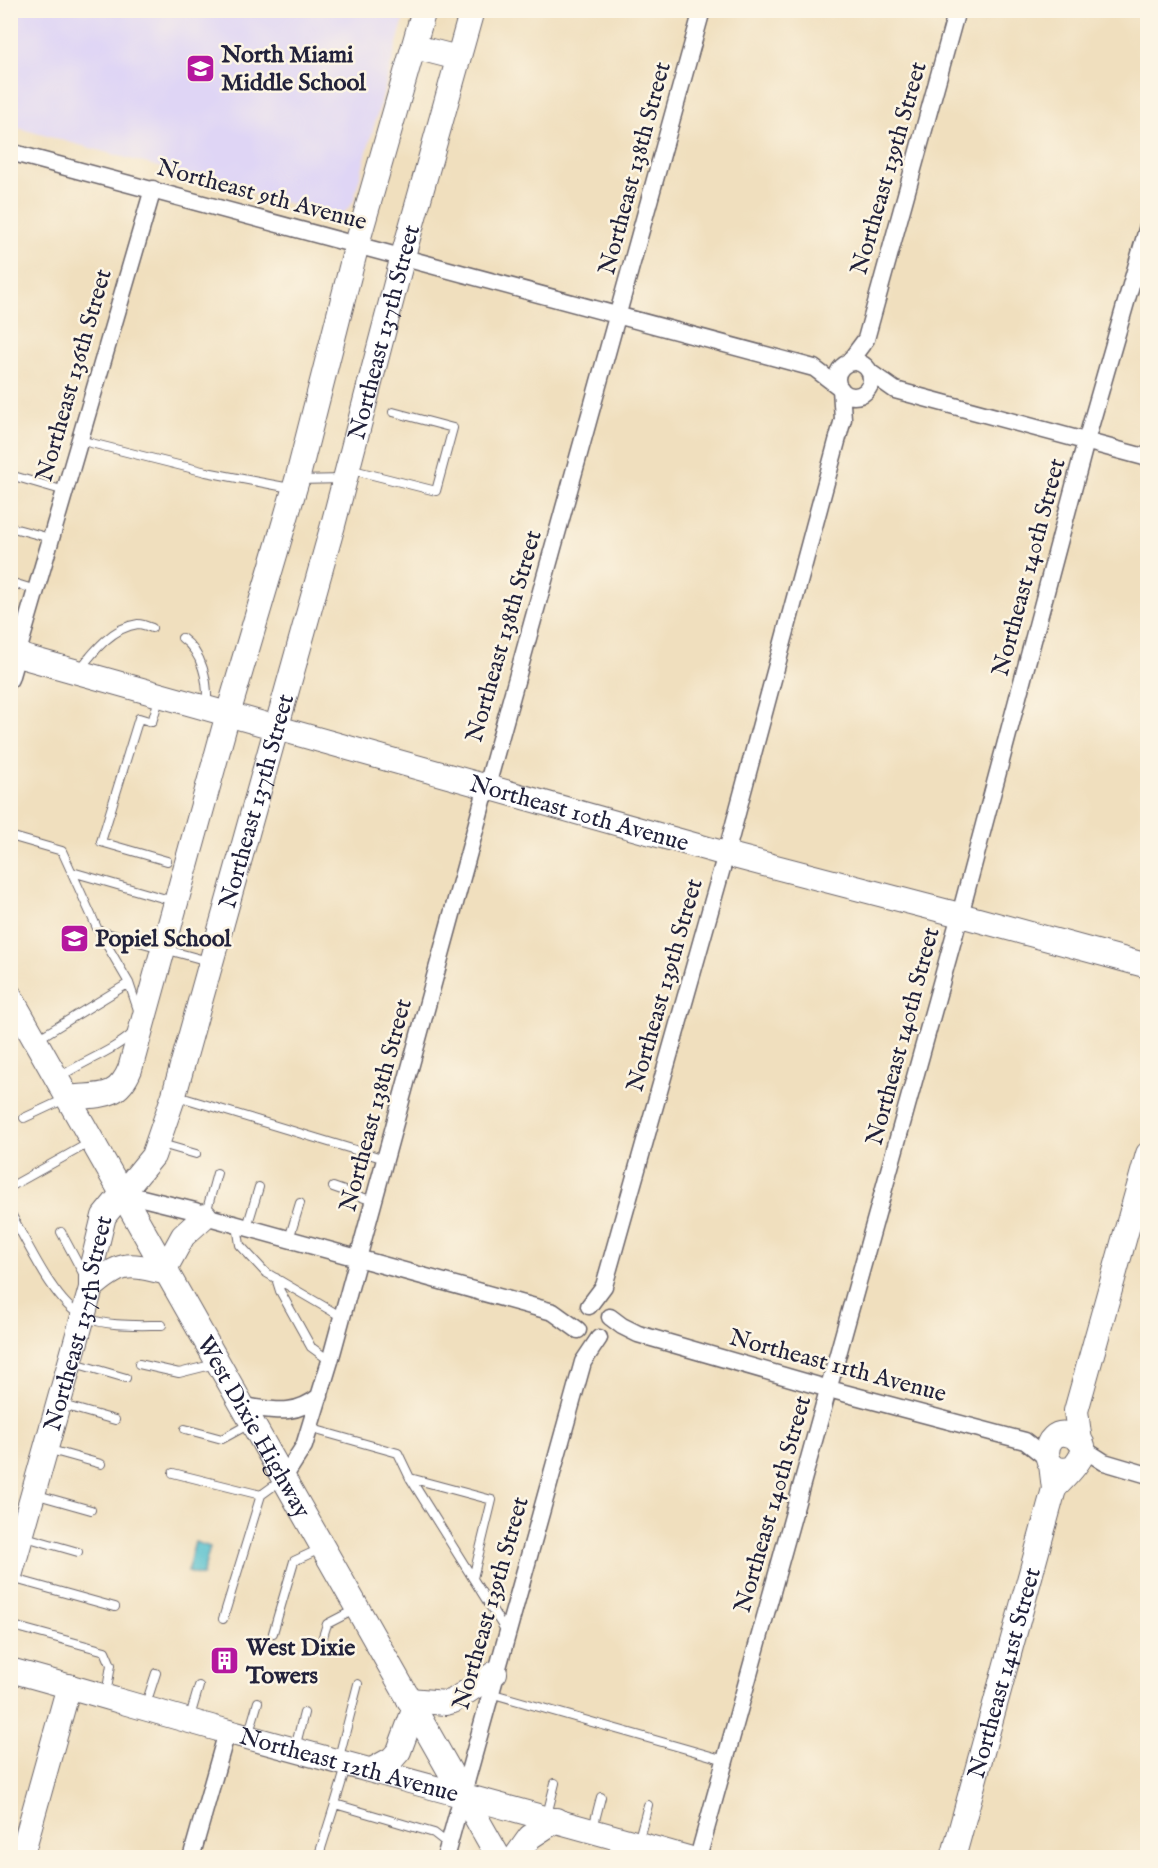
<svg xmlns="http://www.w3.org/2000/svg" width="1158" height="1868" font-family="'IM FELL English',serif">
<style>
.built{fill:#dfd5f5}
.water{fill:#53bfcd;stroke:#3a7084;stroke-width:1.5}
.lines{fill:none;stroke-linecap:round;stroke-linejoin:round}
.lane-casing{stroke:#6a6469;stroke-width:10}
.street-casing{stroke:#6a6469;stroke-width:19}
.secondary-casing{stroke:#6a6469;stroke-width:26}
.lane{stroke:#fff;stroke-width:8}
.street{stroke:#fff;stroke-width:16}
.secondary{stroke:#fff;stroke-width:24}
.labels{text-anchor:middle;stroke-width:5;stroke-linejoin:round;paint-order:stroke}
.poi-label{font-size:24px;font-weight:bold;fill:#22223b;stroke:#fcf5e5;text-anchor:start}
.street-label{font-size:24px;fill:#22223b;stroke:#fcf5e5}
</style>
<rect width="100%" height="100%" fill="#fcf5e5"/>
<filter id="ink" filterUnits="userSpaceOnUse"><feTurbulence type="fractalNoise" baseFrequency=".0167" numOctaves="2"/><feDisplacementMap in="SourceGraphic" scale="12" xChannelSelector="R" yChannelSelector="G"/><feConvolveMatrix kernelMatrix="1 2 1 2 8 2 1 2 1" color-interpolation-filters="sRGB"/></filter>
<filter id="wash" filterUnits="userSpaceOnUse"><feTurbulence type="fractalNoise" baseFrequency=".008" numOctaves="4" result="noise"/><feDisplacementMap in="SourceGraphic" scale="24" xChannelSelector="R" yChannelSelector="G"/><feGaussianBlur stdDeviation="1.35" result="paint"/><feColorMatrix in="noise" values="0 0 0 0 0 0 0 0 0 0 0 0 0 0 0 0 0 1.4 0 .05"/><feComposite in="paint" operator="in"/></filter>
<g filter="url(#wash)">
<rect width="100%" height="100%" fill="#f0dfbe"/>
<path class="built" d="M 10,11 L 11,10 L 406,11 L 353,202 L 345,212 L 335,216 L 11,126 Z"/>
<path class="water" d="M 195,1542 L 210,1547 L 202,1576 L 187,1572 Z"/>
</g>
<g filter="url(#ink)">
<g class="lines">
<defs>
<path id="lane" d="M 79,440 L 206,472 L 285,487 L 297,480 L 344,479 L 353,470 L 436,491 L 453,428 L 393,412
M 10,475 L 65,491
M 13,528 L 50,538
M 10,582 L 36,590
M 182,638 C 203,653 208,681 207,705
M 80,669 C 94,651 113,627 138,624 C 142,624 147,626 152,628
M 160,696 L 152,722 L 139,718 L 101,842 L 167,861
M 10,836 L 62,851 L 97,928 L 129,983 L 36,1040
M 72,872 L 173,901
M 99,931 L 208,961
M 129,983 L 138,1010
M 60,1077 C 83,1061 112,1052 133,1033
M 177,1096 L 385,1159
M 24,1118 L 67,1098
M 158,1143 L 196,1154
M 10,1187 L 89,1143
M 333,1187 L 373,1201
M 10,1212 C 26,1240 55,1305 84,1317 C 108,1327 136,1325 162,1325
M 206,1213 L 217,1173
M 237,1225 L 240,1245 L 265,1272 L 342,1317
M 247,1227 L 259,1187
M 61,1232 L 85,1277
M 289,1239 L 300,1203
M 276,1278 L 280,1291 L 311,1347 L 330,1361
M 71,1362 L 126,1378
M 139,1364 L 179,1373 L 215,1364
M 59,1404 L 115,1420
M 309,1428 L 398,1453 L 410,1478 L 507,1633
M 185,1429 L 222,1439 L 251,1423
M 47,1449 L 101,1464
M 173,1473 L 261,1495 L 283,1479
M 410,1478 L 492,1500 L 473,1578
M 34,1494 L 91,1510
M 22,1536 L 78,1552
M 11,1578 L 115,1607
M 223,1619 L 261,1495
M 10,1625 L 105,1651 L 111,1665 L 106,1695
M 273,1633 L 294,1561 L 322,1548
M 321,1643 L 327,1624 L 356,1609
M 490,1693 L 725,1760
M 145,1707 L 156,1673
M 189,1720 L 199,1686
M 248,1736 L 258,1702
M 295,1748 L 304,1713
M 338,1761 L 358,1684
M 346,1767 L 335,1804 L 434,1833 L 448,1844
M 547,1815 L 555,1783
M 593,1828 L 601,1797
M 638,1842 L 648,1805
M 318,1858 L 335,1804"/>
<path id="street" d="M 10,152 L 814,368 L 839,387
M837 379a17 17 0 1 1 34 0a17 17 0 1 1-34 0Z
M 849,362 L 866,339 L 957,10
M 871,373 L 895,390 L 1148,458
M 10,679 L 153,189
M 122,1193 L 195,1211 L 205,1216 L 553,1312 L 578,1330
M 589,1306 L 604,1286 L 726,854 L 843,419 L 841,389
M 610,1317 L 622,1326 L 638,1334 L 829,1389 L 1025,1441 L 1048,1459
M 243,1406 C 274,1410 293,1417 320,1396
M 1082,1448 L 1104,1462 L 1148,1475
M 283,1479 L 304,1446 L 330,1361 L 487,786 L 702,10
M 191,1858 L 227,1732
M 445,1858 L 583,1362 L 599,1338
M 698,1858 L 960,915 L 1086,441 L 1148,226"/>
<g id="secondary">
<path d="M 415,47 L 458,58"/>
<path id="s1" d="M 17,655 L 726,854 L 960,915 L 1148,966"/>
<path id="s2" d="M 10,996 L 499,1858"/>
<path d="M 68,1098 C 98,1094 117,1101 130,1069 L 228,714 L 297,480 L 357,244 L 424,10"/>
<path d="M 165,1269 L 183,1236 L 205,1216"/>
<path d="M 91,1288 C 123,1260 128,1264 168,1273"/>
<path d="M 1080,1442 L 1076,1411 L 1148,1154"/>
<path d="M 1054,1489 C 1063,1477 1104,1446 1070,1435 C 1041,1425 1037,1480 1073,1468"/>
<path id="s3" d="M 10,1576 L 91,1288 L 91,1269 L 104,1216 L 153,1156 L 174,1095 L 333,525 L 403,256 L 472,10"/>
<path id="s4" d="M 10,1670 C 84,1690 156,1712 229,1732 C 382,1774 535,1814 688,1858"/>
<path d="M 409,1700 L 446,1703 L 453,1701 L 495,1673"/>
<path d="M 372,1770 L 392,1759 L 399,1751 L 414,1710"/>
<path d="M 21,1858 L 69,1686"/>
<path d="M 515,1858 L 530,1837 L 556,1820"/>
<path id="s5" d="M 953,1858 L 1054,1489 L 1051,1464"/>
</g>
</defs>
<use href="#lane" class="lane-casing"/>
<use href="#street" class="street-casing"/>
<use href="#secondary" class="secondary-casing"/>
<use href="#lane" class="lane"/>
<use href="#street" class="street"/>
<use href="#secondary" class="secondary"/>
</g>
</g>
<defs>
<symbol id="school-square" viewBox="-11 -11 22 22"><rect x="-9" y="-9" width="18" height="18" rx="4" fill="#b5179e" stroke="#fcf5e5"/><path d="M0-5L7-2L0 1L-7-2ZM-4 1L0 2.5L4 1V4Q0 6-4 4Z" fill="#fff"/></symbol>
<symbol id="building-square" viewBox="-11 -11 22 22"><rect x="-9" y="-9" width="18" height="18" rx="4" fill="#b5179e" stroke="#fcf5e5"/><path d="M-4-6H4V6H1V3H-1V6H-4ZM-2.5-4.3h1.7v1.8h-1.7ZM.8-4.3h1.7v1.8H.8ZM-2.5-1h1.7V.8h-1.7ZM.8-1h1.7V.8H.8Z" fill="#fff"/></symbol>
</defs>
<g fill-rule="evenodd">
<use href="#school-square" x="184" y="52" width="33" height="33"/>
<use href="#school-square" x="58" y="922" width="33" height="33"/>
<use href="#building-square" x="208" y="1644" width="33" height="33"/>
</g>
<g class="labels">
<g class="poi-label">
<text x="221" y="62">North Miami<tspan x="221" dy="28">Middle School</tspan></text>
<text x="95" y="946">Popiel School</text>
<text x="246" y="1655">West Dixie<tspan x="246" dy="28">Towers</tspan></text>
</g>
<g class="street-label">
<text transform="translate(634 168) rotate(-75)" y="8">Northeast 138th Street</text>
<text transform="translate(888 168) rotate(-74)" y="8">Northeast 139th Street</text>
<text transform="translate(262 194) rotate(15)" y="8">Northeast 9th Avenue</text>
<text dy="8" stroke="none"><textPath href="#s3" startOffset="1306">Northeast 137th Street</textPath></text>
<text transform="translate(73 375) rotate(-74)" y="8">Northeast 136th Street</text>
<text transform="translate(1028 567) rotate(-75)" y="8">Northeast 140th Street</text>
<text transform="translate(503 636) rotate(-74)" y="8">Northeast 138th Street</text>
<text dy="8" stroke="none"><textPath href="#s3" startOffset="820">Northeast 137th Street</textPath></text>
<text dy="8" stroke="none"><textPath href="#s1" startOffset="584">Northeast 10th Avenue</textPath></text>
<text transform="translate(664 985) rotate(-74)" y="8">Northeast 139th Street</text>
<text transform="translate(902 1036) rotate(-75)" y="8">Northeast 140th Street</text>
<text transform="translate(375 1105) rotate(-75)" y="8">Northeast 138th Street</text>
<text dy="8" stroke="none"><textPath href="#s3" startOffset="262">Northeast 137th Street</textPath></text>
<text transform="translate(838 1365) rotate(15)" y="8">Northeast 11th Avenue</text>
<text dy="8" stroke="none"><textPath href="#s2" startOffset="495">West Dixie Highway</textPath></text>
<text transform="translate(772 1504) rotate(-74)" y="8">Northeast 140th Street</text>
<text transform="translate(490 1603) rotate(-74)" y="8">Northeast 139th Street</text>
<text dy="8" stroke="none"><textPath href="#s5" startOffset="192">Northeast 141st Street</textPath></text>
<text dy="8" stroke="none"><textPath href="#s4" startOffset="352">Northeast 12th Avenue</textPath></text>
</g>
</g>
<rect width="1158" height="1868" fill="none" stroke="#fcf5e5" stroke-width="36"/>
</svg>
